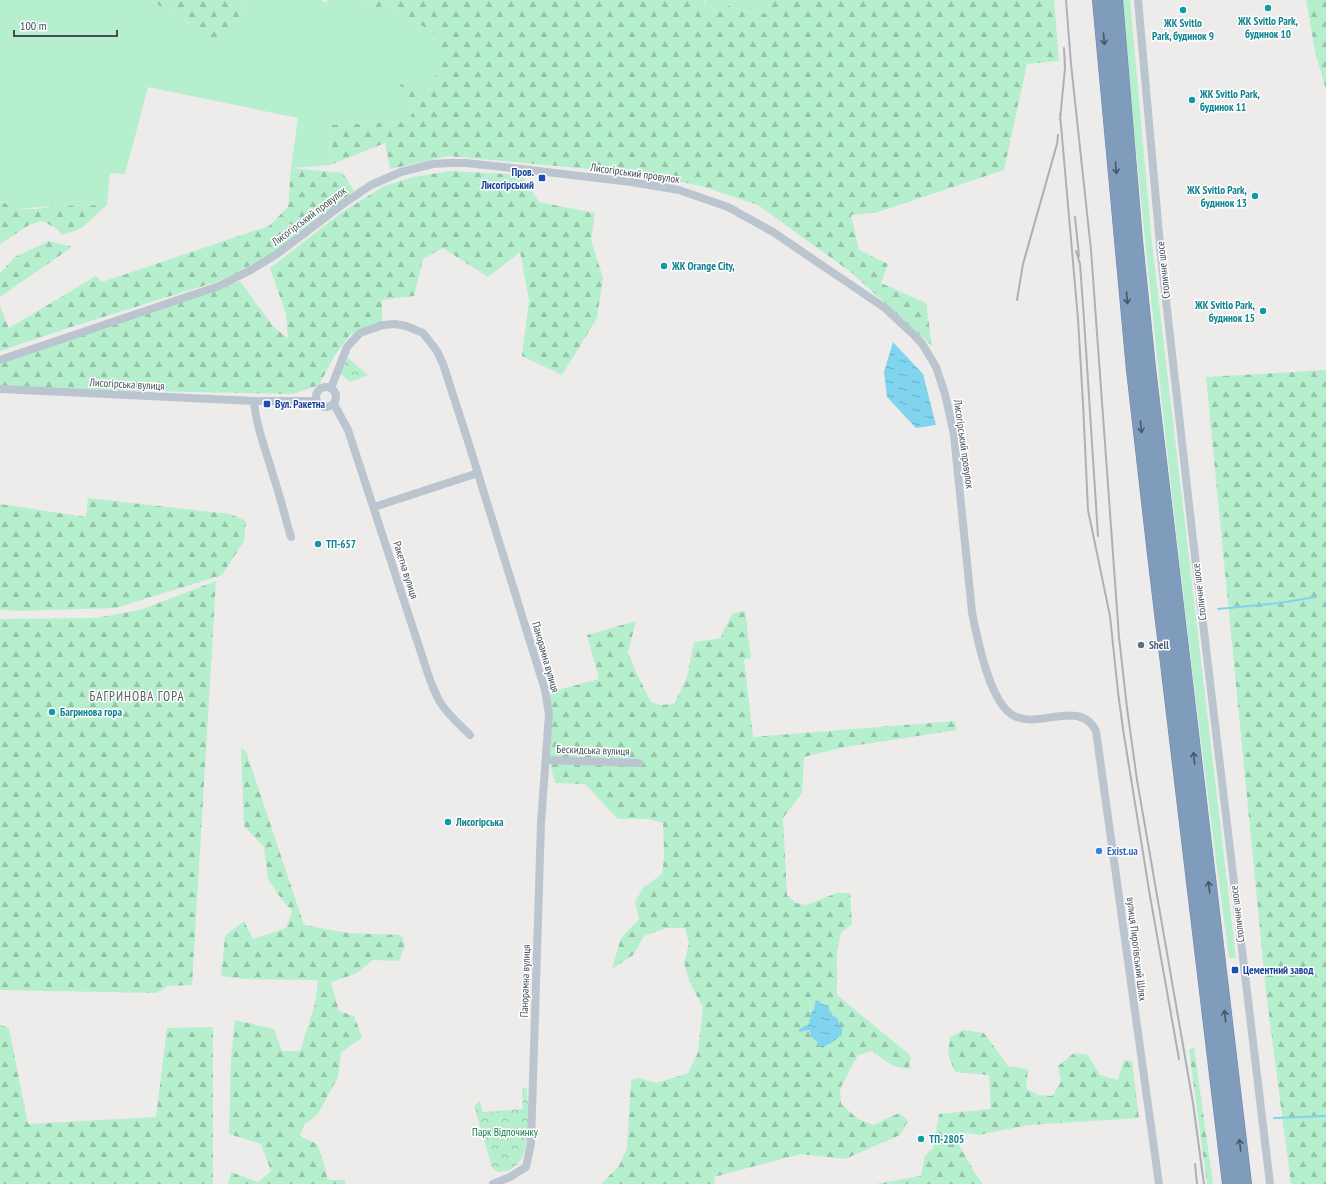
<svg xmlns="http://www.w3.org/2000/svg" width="1326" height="1184" font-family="'PT Sans Narrow',sans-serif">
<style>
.grass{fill:#b6efce}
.forest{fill:url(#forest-firs)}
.park{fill:url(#park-crowns)}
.water{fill:url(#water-ripples)}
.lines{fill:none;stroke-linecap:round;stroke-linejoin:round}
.stream{stroke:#81d4ee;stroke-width:2}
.highway-casing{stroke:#6c87a9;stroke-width:16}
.street{stroke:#bbc5cf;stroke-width:8}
.highway{stroke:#809cbd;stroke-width:15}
.rail{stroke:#adb0b6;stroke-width:2}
.oneway{stroke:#495663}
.culture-dot{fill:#0f9aa8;stroke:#fff;stroke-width:1.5}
.transit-dot{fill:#1a4fb4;stroke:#fff;stroke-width:1.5}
.service-dot{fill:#5c6f8a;stroke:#fff;stroke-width:1.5}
.shop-dot{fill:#3f7fe0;stroke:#fff;stroke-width:1.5}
.labels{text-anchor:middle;stroke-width:3;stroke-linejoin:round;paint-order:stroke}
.culture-label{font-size:11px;font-weight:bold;fill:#0d838f;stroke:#fff;text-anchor:start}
.transit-label{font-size:11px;font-weight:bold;fill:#164399;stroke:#fff;text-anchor:start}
.street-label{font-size:11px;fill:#434e59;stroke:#fff}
.service-label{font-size:11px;font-weight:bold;fill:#4e5e75;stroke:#fff;text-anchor:start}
.shop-label{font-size:11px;font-weight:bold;fill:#366cbe;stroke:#fff;text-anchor:start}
.park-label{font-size:11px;fill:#137b4a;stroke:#fff}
.quarter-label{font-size:13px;letter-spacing:1px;fill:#585b60;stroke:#fff}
</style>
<defs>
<pattern id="forest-firs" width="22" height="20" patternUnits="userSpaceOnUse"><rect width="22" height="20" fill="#b6efce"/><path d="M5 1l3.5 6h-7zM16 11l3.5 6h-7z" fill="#96c4aa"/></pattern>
<pattern id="park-crowns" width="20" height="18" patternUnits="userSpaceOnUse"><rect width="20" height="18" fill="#b6efce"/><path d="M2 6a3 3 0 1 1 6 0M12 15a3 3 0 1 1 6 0" fill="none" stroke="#96c4aa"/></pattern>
<pattern id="water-ripples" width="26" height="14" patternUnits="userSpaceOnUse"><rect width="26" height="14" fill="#81d4ee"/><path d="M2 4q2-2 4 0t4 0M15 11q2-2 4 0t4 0" fill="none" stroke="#6baec4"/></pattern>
</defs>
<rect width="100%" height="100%" fill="#eeebeb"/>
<path class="grass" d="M 0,0 L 148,0 L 182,17 L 197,32 L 243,19 L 242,0 L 321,0 L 325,3 L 328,0 L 363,0 L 366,8 L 388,6 L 438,35 L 438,71 L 429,91 L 400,85 L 416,107 L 407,122 L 331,125 L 330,165 L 291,168 L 298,118 L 148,87 L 125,174 L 110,173 L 107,205 L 53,206 L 18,209 L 0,201 Z
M 704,0 L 770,0 L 767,12 L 758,15 L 726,5 L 719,12 L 708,9 Z
M 1122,0 L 1130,0 L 1152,243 L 1236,958 L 1229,958 C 1186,640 1151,320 1122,0 Z"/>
<path class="forest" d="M 148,0 L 242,0 L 243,19 L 220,41 L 197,32 L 182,17 Z
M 363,0 L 703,0 L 708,9 L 719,12 L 726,5 L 758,15 L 767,12 L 770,0 L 1054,0 L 1059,61 L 1027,64 L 1004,170 L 878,212 L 851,215 L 859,250 L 888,264 L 881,283 L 926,303 L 932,346 L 852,273 L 758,205 L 708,188 L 653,175 L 449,156 L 390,169 L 385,143 L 330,165 L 331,125 L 407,122 L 416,107 L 399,84 L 429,91 L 438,71 L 438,35 L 388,6 L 366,8 Z
M 1306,0 L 1326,0 L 1326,90 L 1315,51 Z
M 291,168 L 343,173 L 354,191 L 275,252 L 225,279 L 65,329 L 0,351 L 0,306 L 9,328 L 96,276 L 102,282 L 269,226 L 288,207 Z
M 450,171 L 522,175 L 539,202 L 595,213 L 591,240 L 603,278 L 597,318 L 562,375 L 522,356 L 529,300 L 520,252 L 488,277 L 443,248 L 423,259 L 414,296 L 382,300 L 382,323 L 350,335 L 335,355 L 319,385 L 293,394 L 0,388 L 0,363 L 240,281 L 272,325 L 288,339 L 286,314 L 270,268 L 341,213 L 384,186 L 413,177 Z
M 0,201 L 18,209 L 37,209 L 53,206 L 107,205 L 82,228 L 63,235 L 57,229 L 43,221 L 29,225 L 0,244 Z
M 49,241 L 72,247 L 0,297 L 0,273 L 15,257 Z
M 1326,370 L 1326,1184 L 1291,1184 L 1266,992 L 1206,377 Z
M 88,498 L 230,514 L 246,521 L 244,541 L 222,575 L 116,608 L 16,611 L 0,609 L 0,504 L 86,517 Z
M 216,581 L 192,985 L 167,986 L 157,993 L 0,990 L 0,619 L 96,618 L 140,610 Z
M 745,611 L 751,658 L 744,660 L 753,737 L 955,721 L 957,730 L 845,747 L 804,757 L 802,793 L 783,818 L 787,895 L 796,903 L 806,905 L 837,893 L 850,893 L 852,924 L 841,933 L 837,952 L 837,995 L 911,1056 L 909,1069 L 893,1066 L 872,1051 L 858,1055 L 840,1089 L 841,1104 L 858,1119 L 873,1125 L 899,1113 L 908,1121 L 900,1135 L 845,1159 L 801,1154 L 714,1177 L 715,1184 L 601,1184 L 619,1166 L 627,1148 L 631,1080 L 637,1078 L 657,1083 L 688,1073 L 698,1052 L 703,1008 L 690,983 L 684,963 L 689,944 L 685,928 L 666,928 L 644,936 L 633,955 L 612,969 L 621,938 L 639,919 L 635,902 L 643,888 L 662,874 L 664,856 L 663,823 L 649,819 L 618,819 L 585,784 L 556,783 C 546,766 550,714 550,692 L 599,679 L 587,635 L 636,621 L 628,652 L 637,674 L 651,702 L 661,705 L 674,704 L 687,677 L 694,642 L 721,638 L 723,631 L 733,613 Z
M 241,748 L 246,751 L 304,925 L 348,933 L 401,935 L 405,945 L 399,961 L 373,960 L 355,974 L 331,982 L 339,1011 L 354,1016 L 362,1038 L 341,1052 L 338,1077 L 318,1114 L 305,1124 L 299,1136 L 317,1144 L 323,1160 L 328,1180 L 345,1180 L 345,1184 L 228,1184 L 231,1172 L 258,1182 L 271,1171 L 261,1144 L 229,1134 L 231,1058 L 235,1020 L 274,1029 L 282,1051 L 300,1051 L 315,1004 L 318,980 L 244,979 L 221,976 L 225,936 L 244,921 L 253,939 L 286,928 L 292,911 L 280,897 L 268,879 L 264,847 L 244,826 Z
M 0,1025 L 9,1028 L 28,1124 L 156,1117 L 167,1028 L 213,1027 L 213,1184 L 0,1184 Z
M 964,1030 L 984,1033 L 1008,1066 L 1028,1069 L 1026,1088 L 1038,1095 L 1052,1096 L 1061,1082 L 1058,1066 L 1074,1053 L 1088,1055 L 1100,1075 L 1118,1080 L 1124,1060 L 1132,1061 L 1139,1118 L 1028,1125 L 979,1135 L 960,1132 L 956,1139 L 975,1173 L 983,1184 L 875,1184 L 921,1176 L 925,1156 L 933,1148 L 939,1114 L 991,1109 L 989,1075 L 955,1072 L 948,1054 L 950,1037 Z
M 1194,1047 L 1213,1184 L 1207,1184 L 1189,1050 Z"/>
<path class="park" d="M 347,357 L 368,375 L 350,382 L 340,373 Z
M 522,1088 L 527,1088 C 528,1113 536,1174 497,1172 L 492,1167 L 475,1109 C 475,1105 476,1103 480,1101 L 483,1112 L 523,1109 Z"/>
<path class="water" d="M 893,342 L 923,374 L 936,425 L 916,428 L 887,397 L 884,372 Z
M 817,1000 L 822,1004 L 829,1006 C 829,1013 831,1015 837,1018 L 842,1030 L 842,1035 C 838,1037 835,1041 831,1043 C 828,1045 826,1044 823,1048 L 819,1046 L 818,1042 L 810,1036 L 811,1033 L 809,1030 L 799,1032 L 799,1029 L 809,1024 L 811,1013 L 814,1009 L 815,1002 Z"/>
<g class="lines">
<path class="stream" d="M 1218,609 L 1279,603 L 1316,597
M 1274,1118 L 1326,1116"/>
<defs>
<path id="highway" d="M 1100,0 L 1134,370 L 1155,554 L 1230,1184
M 1115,0 L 1135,241 L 1148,368 L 1244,1184"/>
</defs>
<use href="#highway" class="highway-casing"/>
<path class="street" d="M 1138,0 L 1161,256 L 1192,531 L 1270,1184
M 0,360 L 219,286 L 249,271 L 277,254 L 343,204 L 371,185 L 401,172 L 433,164 L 449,163 L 466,163 L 521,169 L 631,182 L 679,190 L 728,207 L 773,232 L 885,308 L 914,335 L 923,345 L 936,367 L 945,394 L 954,435 L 972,612 C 977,638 989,699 1011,714 C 1037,732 1079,697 1096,731 L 1159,1184
M316 397a10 10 0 1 1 20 0a10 10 0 1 1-20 0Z
M 331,388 L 347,347 L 360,333 L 383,325 L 395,324 L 406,326 L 423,333 L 437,351 L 443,364 L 467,438 L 545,690 L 549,714 L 541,823 L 531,1143 L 526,1167 L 510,1177 L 493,1184
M 0,389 L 254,401 L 317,401
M 254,401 C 256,427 266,450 273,475 C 280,496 285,517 291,537
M 334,404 L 348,430 L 428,674 C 431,683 435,693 440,702 C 448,715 460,725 470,735
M 374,507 L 478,473
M 546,760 L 639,763"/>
<use href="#highway" class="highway"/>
<path class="rail" d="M 1066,0 L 1071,64 L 1091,250 L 1119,637 L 1127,708 L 1137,780 L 1193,1103 L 1204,1184
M 1060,114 L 1078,319 L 1083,403 L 1088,510 L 1110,616 L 1118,692 L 1123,729 L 1150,896 L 1179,1059
M 1060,120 L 1065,68 L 1064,48
M 1075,217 L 1079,256
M 1076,251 L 1080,264 L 1084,319 L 1098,536
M 1017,300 L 1023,264 L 1057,144 L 1058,135
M 1195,1164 L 1197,1184"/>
</g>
<defs><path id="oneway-shaft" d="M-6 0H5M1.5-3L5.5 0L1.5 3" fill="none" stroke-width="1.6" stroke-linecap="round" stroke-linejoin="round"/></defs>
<g class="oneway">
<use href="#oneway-shaft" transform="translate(1104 39) rotate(85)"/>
<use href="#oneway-shaft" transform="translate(1116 168) rotate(85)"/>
<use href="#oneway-shaft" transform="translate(1127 298) rotate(85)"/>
<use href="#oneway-shaft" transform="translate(1141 427) rotate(84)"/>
<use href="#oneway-shaft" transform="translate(1194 758) rotate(-97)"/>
<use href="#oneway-shaft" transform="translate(1209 887) rotate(-97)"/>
<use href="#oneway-shaft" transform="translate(1225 1016) rotate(-97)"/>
<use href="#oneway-shaft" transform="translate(1240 1145) rotate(-97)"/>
</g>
<g class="culture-dot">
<circle cx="1268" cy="8" r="4"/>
<circle cx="1183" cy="10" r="4"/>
<circle cx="1192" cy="100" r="4"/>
<circle cx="1255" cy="196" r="4"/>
<circle cx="664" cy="266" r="4"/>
<circle cx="1263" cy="311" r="4"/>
<circle cx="318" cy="544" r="4"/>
<circle cx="52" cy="712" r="4"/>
<circle cx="448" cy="822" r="4"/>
<circle cx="921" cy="1139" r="4"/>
</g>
<g class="transit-dot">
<rect x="538" y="174" width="8" height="8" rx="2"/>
<rect x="263" y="400" width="8" height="8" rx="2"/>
<rect x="1231" y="966" width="8" height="8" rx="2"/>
</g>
<circle class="service-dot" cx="1141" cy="645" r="4"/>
<circle class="shop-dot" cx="1099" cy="851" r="4"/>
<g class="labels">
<g class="culture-label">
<text x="1268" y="25" text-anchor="middle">ЖК Svitlo Park,<tspan x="1268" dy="13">будинок 10</tspan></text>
<text x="1183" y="27" text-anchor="middle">ЖК Svitlo<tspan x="1183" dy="13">Park, будинок 9</tspan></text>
<text x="1200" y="98">ЖК Svitlo Park,<tspan x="1200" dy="13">будинок 11</tspan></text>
<text x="1247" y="194" text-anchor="end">ЖК Svitlo Park,<tspan x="1247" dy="13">будинок 13</tspan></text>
<text x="672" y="270">ЖК Orange City,</text>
<text x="1255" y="309" text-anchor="end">ЖК Svitlo Park,<tspan x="1255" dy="13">будинок 15</tspan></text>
<text x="326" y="548">ТП-657</text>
<text x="60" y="716">Багринова гора</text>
<text x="456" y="826">Лисогірська</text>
<text x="929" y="1143">ТП-2805</text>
</g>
<g class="transit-label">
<text x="534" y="176" text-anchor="end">Пров.<tspan x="534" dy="13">Лисогірський</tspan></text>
<text x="275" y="408">Вул. Ракетна</text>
<text x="1243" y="974">Цементний завод</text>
</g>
<g class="street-label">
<text transform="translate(635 173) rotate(8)" y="4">Лисогірський провулок</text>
<text transform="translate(309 216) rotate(-37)" y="4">Лисогірський провулок</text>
<text transform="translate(1163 270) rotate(-96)" y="4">Столичне шосе</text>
<text transform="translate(127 384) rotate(3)" y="4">Лисогірська вулиця</text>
<text transform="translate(964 444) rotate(82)" y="4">Лисогірський провулок</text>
<text transform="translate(406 570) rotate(72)" y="4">Ракетна вулиця</text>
<text transform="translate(1199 592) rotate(-97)" y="4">Столичне шосе</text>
<text transform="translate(546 657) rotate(74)" y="4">Панорамна вулиця</text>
<text transform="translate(593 750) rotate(2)" y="4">Бескидська вулиця</text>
<text transform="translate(1237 914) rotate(-97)" y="4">Столичне шосе</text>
<text transform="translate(1137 949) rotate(83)" y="4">вулиця Пирогівський Шлях</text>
<text transform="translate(525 981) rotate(-88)" y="4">Панорамна вулиця</text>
</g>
<g class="service-label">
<text x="1149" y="649">Shell</text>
</g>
<g class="shop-label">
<text x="1107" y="855">Exist.ua</text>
</g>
<g class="park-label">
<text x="505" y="1136">Парк Відпочинку</text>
</g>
<g class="quarter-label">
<text x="137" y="701">БАГРИНОВА ГОРА</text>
</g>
</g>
<path d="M14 30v6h103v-6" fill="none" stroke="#434e59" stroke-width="2"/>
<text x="20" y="30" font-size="12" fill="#434e59" stroke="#ffffff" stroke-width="3" paint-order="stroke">100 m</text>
</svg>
